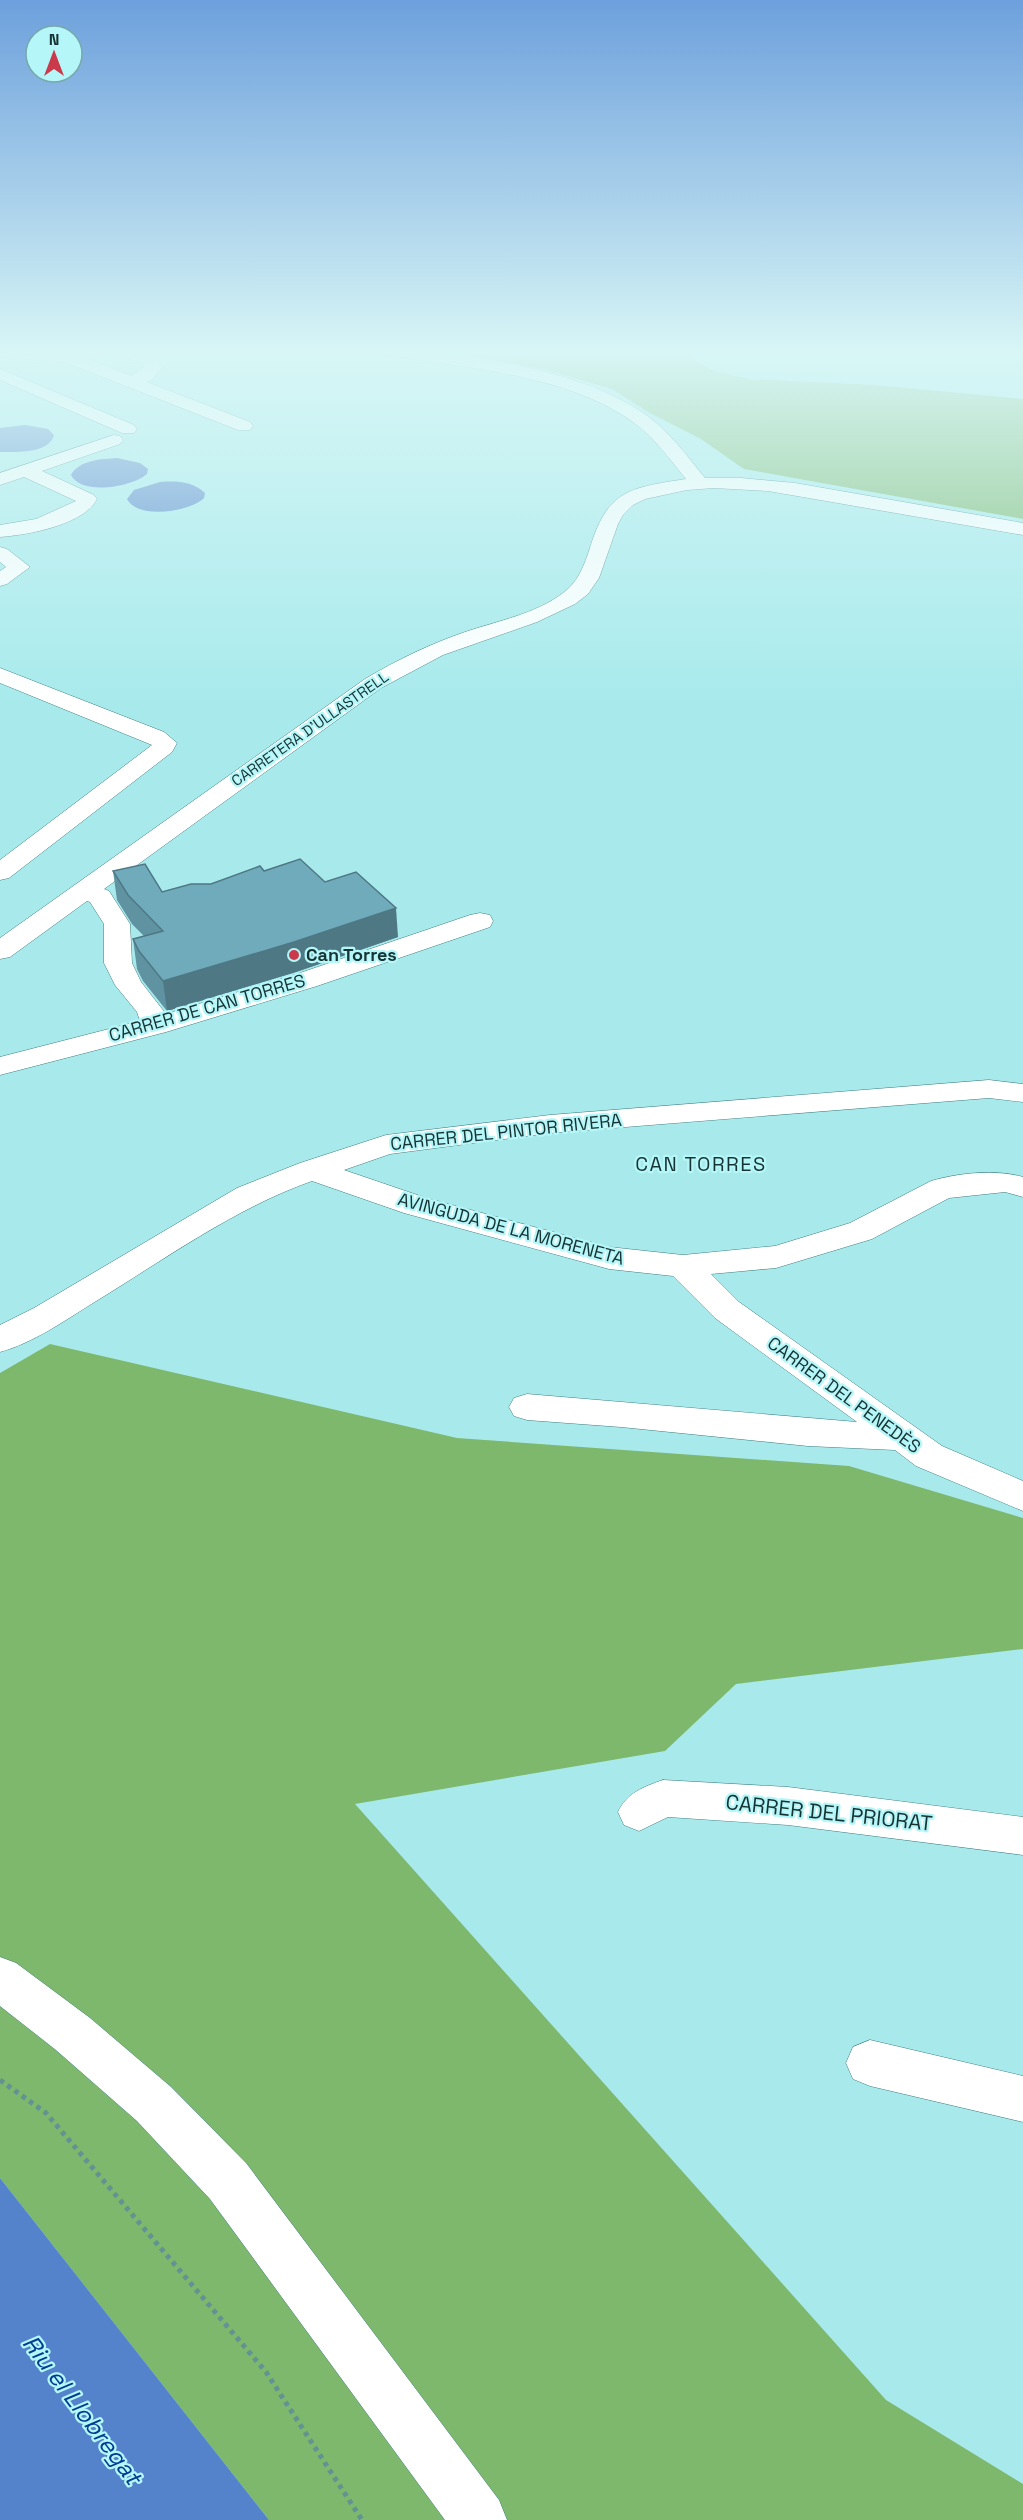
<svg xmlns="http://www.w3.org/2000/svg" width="1023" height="2520" font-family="'Space Grotesk',sans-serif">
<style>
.forest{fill:#7db86d}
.water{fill:#5483cb}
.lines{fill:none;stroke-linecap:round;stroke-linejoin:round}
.minor-casing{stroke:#3f7f82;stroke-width:1}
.path{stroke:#639293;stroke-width:5;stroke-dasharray:4.5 4.5;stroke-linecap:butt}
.minor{fill:#fff;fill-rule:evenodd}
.wall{fill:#6093a2}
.shaded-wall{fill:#4e7884}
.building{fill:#70abbc;stroke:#4e7884;stroke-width:1.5}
.poi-dot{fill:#ca3a4a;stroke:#b5f7f9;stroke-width:2}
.labels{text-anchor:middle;stroke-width:4.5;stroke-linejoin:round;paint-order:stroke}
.far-street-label{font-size:15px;fill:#183334;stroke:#b5f7f9}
.poi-label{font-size:18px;font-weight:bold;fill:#183334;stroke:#b5f7f9;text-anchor:start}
.street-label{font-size:18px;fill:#183334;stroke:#b5f7f9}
.neighbourhood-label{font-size:20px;letter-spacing:1.5px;fill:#183334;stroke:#b5f7f9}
.near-street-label{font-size:21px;fill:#183334;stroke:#b5f7f9}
.near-water-label{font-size:24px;font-style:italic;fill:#003d92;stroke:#b5f7f9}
</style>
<rect width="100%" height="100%" fill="#a8eaec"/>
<path class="forest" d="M 442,350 L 684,350 L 694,360 L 714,371 L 749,379 L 875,385 L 1023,399 L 1023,519 L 744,469 L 701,439 L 650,413 L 612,389 L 547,370 Z
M 50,1344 L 457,1438 L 849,1466 L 1023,1518 L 1023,1649 L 736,1684 L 665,1751 L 355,1804 L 886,2400 L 1023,2484 L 1023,2520 L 269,2520 L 0,2178 L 0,1373 Z"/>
<path class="water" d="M 25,425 L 48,429 L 54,435 C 49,454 15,452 0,452 L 0,428 Z
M 117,458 L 140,463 L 148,469 L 147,474 C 132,487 82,496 71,475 C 79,460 102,459 117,458 Z
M 160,482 C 177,481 192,481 205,493 L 204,498 C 190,512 138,520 127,499 L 134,490 Z
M 0,2178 L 269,2520 L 0,2520 Z"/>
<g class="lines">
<defs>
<path id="minor" d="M 0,350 L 146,352 L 156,355 L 162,367 L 153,379 L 147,382 L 250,422 L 253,426 L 250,430 L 238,430 L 67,363 L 0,356 ZM 111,356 L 143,362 L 144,367 L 132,376 L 86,358 Z
M 379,350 C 456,350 582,369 646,415 C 669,431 687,456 705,478 L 741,478 L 795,483 L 1023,523 L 1023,535 L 768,491 L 714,488 L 687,490 L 645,499 L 633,505 L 623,515 L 618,524 L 599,578 L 588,594 L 575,604 L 537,622 L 443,655 L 381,688 L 104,889 L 109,891 L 130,924 L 132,963 L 141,982 L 166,1014 L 297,974 L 470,915 L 480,913 L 490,915 L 493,921 L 490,927 L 317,986 L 166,1032 L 0,1075 L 0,1057 L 140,1021 L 137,1012 L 115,985 L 104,963 L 104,924 L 90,902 L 87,901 L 10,957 L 0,959 L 0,938 L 365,679 C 397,660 430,644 465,632 C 497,621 536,614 563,593 C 578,582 583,568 589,551 C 607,490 628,488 686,479 C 670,459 654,437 633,422 C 566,374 466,368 387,355 Z
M 0,369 L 134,425 L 137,429 L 134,433 L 122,433 L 0,380 Z
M 114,435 L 120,436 L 123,440 L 120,444 L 42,471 L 94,495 L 97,499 C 84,525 27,535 0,537 L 0,525 L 36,519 L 76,501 L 24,477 L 0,485 L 0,473 Z
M 0,547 L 7,549 L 30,567 L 7,584 L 0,586 L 0,571 L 6,567 L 0,562 Z
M 0,668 L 164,732 L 177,743 L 172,752 L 9,878 L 0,880 L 0,860 L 152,745 L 0,683 Z
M 989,1080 L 1023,1084 L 1023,1102 L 989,1098 L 550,1133 L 390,1154 L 344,1170 L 426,1198 L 609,1247 L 683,1255 L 775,1246 L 850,1223 L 931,1181 C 958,1173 996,1169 1023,1177 L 1023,1197 L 1005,1192 L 949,1198 L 872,1239 L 776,1268 L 711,1274 L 739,1302 L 942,1446 L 1023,1481 L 1023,1511 L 916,1466 L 895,1450 L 808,1446 L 621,1427 L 527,1420 L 514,1416 L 509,1407 L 514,1398 L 527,1394 L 857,1422 L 715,1318 L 673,1276 L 609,1269 L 404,1213 L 312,1181 C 235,1208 162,1261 93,1303 C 64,1321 33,1343 0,1352 L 0,1325 L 34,1308 L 237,1188 L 300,1163 L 386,1135 L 550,1115 Z
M 663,1780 L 788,1787 L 1023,1817 L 1023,1855 L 788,1825 L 668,1817 L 639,1831 L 624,1825 L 618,1812 C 627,1793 643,1787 663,1780 Z
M 0,1957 L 16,1963 L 90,2018 L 171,2087 L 246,2163 L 499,2500 L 507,2520 L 445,2520 L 210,2199 L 137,2121 L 56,2050 L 0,2006 Z
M 870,2040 L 1023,2076 L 1023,2122 L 870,2086 L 853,2079 L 846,2063 L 853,2047 Z"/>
</defs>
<use href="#minor" class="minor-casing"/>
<path class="path" d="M 0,2080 L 46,2113 L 266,2372 L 362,2520"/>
<use href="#minor" class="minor"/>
</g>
<path class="wall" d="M 113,871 L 162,892 L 211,884 L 264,871 L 325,882 L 398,937 L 296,972 L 167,1011 L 143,981 L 137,969 L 133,939 L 144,936 L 132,924 L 117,900 Z"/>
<path class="shaded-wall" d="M 396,908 L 398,937 L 296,972 L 167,1011 L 163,981 Z"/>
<path class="building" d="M 300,859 L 325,882 L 356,872 L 396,908 L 294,942 L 163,981 L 139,951 L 133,939 L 163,931 L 128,895 L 113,871 L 145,864 L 162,892 L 191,884 L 211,884 L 260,866 L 264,871 Z"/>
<linearGradient id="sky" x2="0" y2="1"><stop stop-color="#6da0dc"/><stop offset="0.5" stop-color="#d8f6f6"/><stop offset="1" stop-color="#d8f6f6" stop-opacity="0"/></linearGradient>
<rect width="1023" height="703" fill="url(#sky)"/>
<circle class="poi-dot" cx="294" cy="955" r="6"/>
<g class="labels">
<g class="far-street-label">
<text transform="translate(310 729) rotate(-35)" y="5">CARRETERA D'ULLASTRELL</text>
</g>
<g class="poi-label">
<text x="306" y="961">Can Torres</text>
</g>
<g class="street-label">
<text transform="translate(207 1008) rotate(-16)" y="6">CARRER DE CAN TORRES</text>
<text transform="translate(506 1132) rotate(-6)" y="6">CARRER DEL PINTOR RIVERA</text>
<text transform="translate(511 1229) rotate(15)" y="6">AVINGUDA DE LA MORENETA</text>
<text transform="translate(844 1395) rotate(36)" y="6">CARRER DEL PENEDÈS</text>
</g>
<g class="neighbourhood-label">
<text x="701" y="1171">CAN TORRES</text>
</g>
<g class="near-street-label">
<text transform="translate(829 1813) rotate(6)" y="7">CARRER DEL PRIORAT</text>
</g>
<g class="near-water-label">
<text transform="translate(82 2410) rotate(53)" y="8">Riu el Llobregat</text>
</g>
</g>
<g transform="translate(54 54)"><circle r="28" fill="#b5f7f9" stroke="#76a9aa" stroke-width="1.5"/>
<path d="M0-4.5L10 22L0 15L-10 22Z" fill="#ca3a4a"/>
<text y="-9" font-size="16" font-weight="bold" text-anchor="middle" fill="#183334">N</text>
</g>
</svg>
